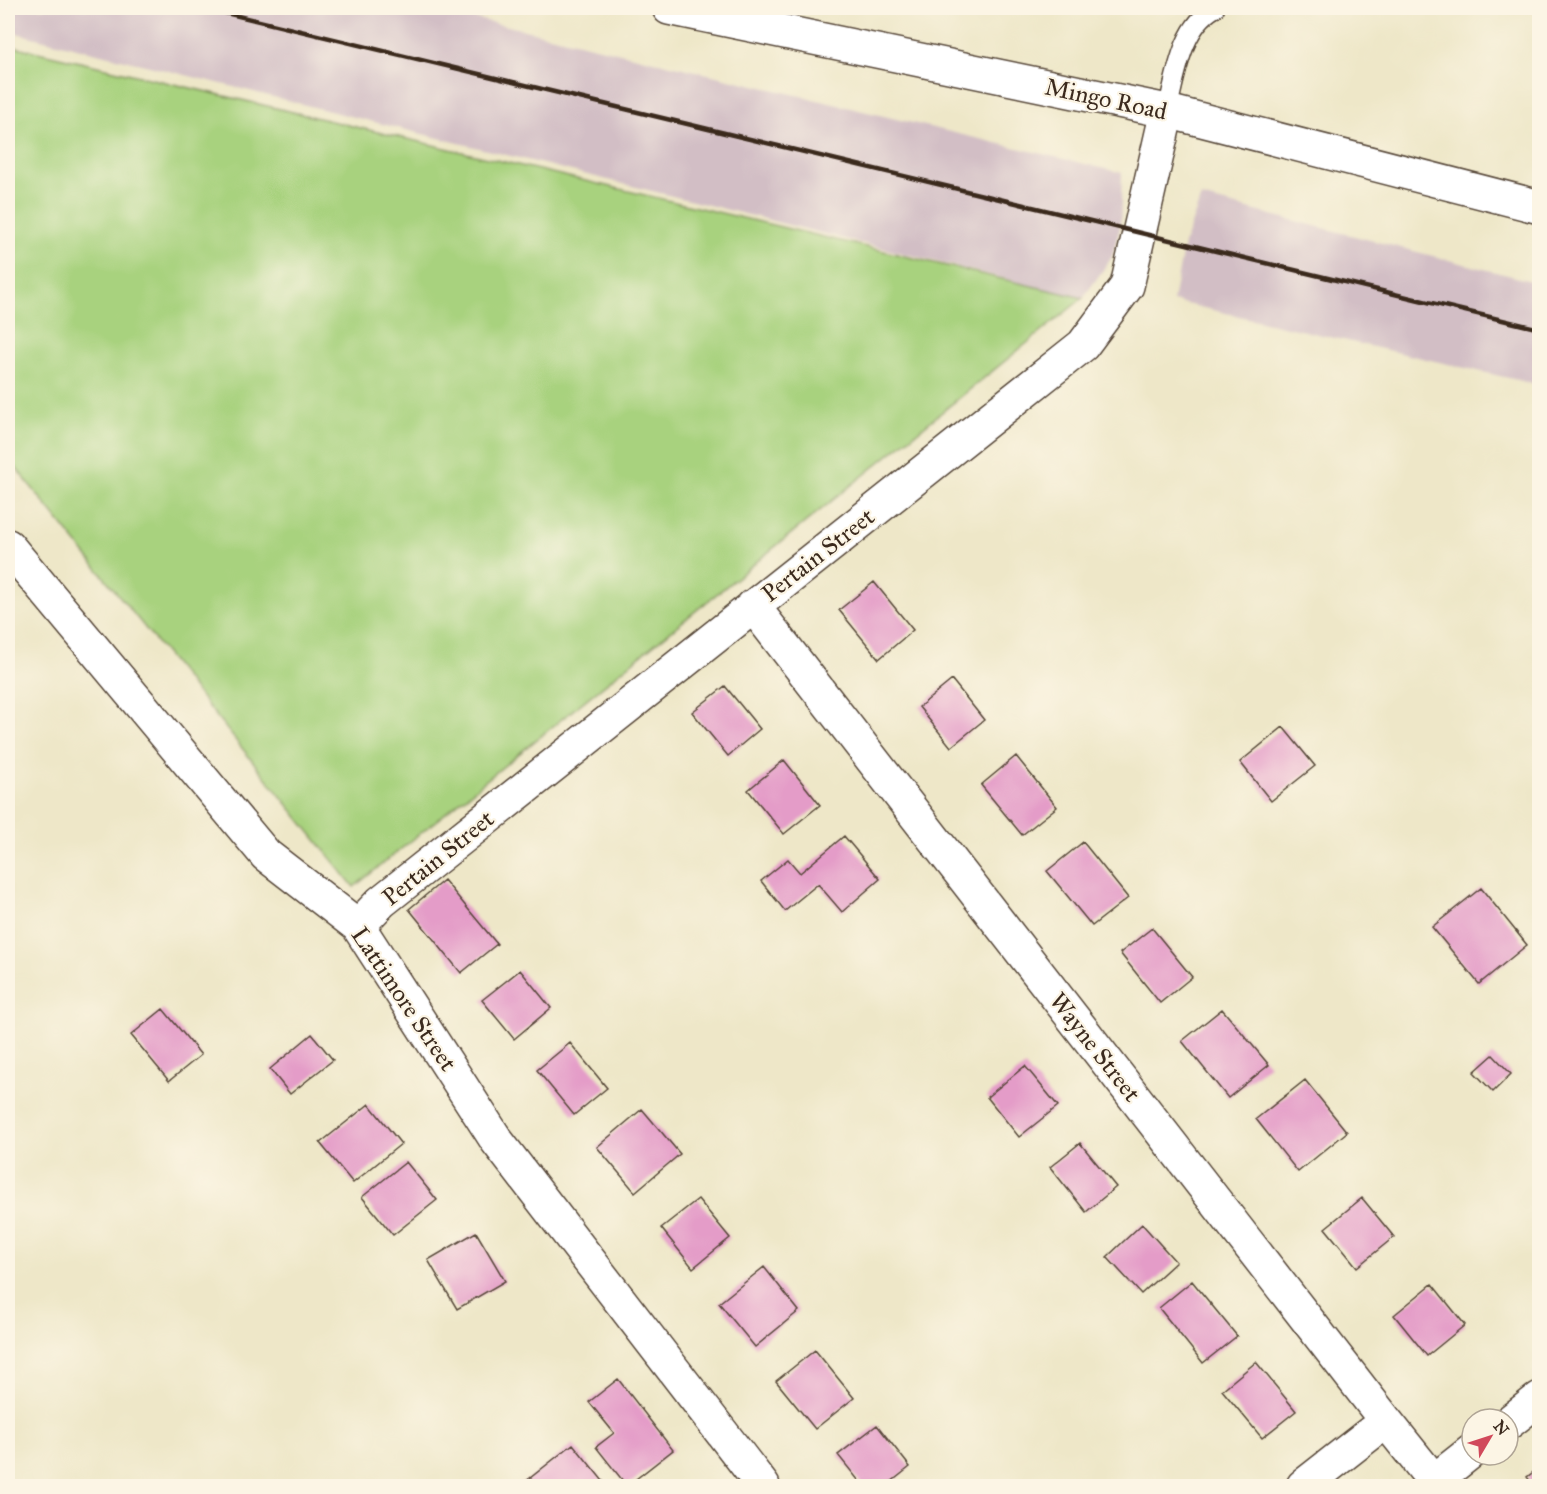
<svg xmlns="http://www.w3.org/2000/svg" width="1547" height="1494" font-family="'IM FELL Great Primer',serif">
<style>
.industrial{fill:#d2bec5}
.green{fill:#a8d27e;stroke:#727e4e;stroke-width:1.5}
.building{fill:#e49cc8}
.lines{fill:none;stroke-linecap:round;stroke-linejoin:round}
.service-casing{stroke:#564638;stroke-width:21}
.minor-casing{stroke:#564638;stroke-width:36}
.tertiary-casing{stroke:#564638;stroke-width:36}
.service{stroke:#fff;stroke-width:18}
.minor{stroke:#fff;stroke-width:33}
.tertiary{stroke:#fff;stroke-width:33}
.rail{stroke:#3b2a1e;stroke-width:4.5}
.labels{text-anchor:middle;stroke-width:4.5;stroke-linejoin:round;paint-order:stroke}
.street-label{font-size:24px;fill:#3b2a1e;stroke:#fcf5e5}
</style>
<rect width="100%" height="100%" fill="#fcf5e5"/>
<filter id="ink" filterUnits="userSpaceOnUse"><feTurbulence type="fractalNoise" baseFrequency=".0167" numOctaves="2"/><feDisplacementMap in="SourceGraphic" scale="12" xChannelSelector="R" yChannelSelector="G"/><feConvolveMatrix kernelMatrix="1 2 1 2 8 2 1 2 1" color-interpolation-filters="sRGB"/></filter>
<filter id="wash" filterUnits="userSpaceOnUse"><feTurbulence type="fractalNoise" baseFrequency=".008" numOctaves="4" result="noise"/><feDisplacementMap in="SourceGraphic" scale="24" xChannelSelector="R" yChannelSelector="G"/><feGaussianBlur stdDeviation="1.35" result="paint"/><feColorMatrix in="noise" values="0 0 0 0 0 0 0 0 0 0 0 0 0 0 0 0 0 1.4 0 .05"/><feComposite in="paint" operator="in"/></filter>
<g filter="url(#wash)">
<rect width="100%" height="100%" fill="#eee7c8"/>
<path class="industrial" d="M 8,8 L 432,8 L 1122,173 L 1120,228 L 1112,257 L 1083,298 L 8,31 Z
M 1201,197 L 1539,283 L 1539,385 L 1173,301 L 1184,244 Z"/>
<path class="green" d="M 8,45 L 1083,298 L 354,887 L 8,458 Z"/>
<g id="blocks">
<path class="building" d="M 874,582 L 913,630 L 879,659 L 839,610 Z
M 952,680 L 984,720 L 951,747 L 919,707 Z
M 725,686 L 760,729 L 728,756 L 692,712 Z
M 1283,727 L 1315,766 L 1271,801 L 1240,762 Z
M 1016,756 L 1057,807 L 1022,835 L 981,785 Z
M 784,760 L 820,805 L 784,834 L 748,790 Z
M 844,836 L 880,879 L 842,912 L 818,884 L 785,911 L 761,881 L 788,859 L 800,873 Z
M 1083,842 L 1128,898 L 1092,926 L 1047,871 Z
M 444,880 L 497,944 L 461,973 L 409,909 Z
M 1481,888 L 1527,945 L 1479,984 L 1432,927 Z
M 1152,928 L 1192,977 L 1160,1003 L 1120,953 Z
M 520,970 L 551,1008 L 514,1039 L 482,1000 Z
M 163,1009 L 201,1055 L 169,1081 L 131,1035 Z
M 1222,1009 L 1269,1065 L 1228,1098 L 1182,1041 Z
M 312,1034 L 333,1060 L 290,1094 L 270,1069 Z
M 570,1043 L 607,1088 L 574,1115 L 537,1070 Z
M 1493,1055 L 1511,1074 L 1493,1092 L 1474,1072 Z
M 1025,1066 L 1058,1106 L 1019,1137 L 987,1097 Z
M 1305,1080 L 1347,1132 L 1298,1172 L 1256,1119 Z
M 369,1104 L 401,1144 L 353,1183 L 320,1143 Z
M 642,1109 L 680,1154 L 635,1192 L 597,1147 Z
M 1080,1143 L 1116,1187 L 1086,1212 L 1050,1167 Z
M 406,1162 L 437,1200 L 393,1235 L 362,1197 Z
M 1362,1198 L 1394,1237 L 1357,1267 L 1325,1228 Z
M 698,1199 L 730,1238 L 693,1268 L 661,1228 Z
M 1142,1224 L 1176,1262 L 1141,1294 L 1107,1257 Z
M 476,1232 L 505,1281 L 457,1309 L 428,1260 Z
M 764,1267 L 799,1311 L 755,1347 L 719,1303 Z
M 1192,1281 L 1237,1336 L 1203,1363 L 1159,1308 Z
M 1432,1284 L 1465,1325 L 1427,1356 L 1394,1315 Z
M 815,1350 L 854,1398 L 815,1429 L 776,1381 Z
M 1256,1362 L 1296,1411 L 1262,1438 L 1222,1390 Z
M 618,1379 L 673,1450 L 627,1486 L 596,1447 L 614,1433 L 589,1402 Z
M 877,1425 L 910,1467 L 886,1486 L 863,1486 L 838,1455 Z
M 573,1444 L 607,1486 L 520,1486 Z
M 1540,1467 L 1540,1486 L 1534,1486 L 1527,1477 Z"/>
</g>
</g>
<g filter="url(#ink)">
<use href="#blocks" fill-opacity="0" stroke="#564638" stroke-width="1.5"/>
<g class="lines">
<defs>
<path id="service" d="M 1167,111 C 1176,77 1181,27 1215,8"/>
<path id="minor" d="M 8,546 L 266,855 L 358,926 L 497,1141 L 763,1486
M 753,606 L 1386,1421 L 1438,1486
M 358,926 L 381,902 L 1083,345 L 1127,286 L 1167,111
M 1508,1423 L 1540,1398
M 1434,1481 L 1472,1451
M 1303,1486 L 1386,1421"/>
<path id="tertiary" d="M 669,8 L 1167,111 L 1540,207"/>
</defs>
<use href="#service" class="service-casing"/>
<use href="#minor" class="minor-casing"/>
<use href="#tertiary" class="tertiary-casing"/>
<use href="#service" class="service"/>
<use href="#minor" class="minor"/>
<use href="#tertiary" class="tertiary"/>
<path class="rail" d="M 205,8 L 1540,329"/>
</g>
</g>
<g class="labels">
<g class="street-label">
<text transform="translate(1106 99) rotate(12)" y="8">Mingo Road</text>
<text transform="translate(818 555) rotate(-38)" y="8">Pertain Street</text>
<text transform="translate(438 858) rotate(-39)" y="8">Pertain Street</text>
<text transform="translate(404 999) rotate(56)" y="8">Lattimore Street</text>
<text transform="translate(1095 1047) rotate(52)" y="8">Wayne Street</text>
</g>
</g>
<rect width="1547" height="1494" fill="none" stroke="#fcf5e5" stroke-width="30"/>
<g transform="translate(1490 1437) rotate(51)"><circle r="28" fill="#fcf5e5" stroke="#afa495" stroke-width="1.5"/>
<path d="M0-4.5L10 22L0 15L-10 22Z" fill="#d1495b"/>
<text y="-9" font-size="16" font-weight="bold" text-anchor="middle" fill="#3b2a1e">N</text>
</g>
</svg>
